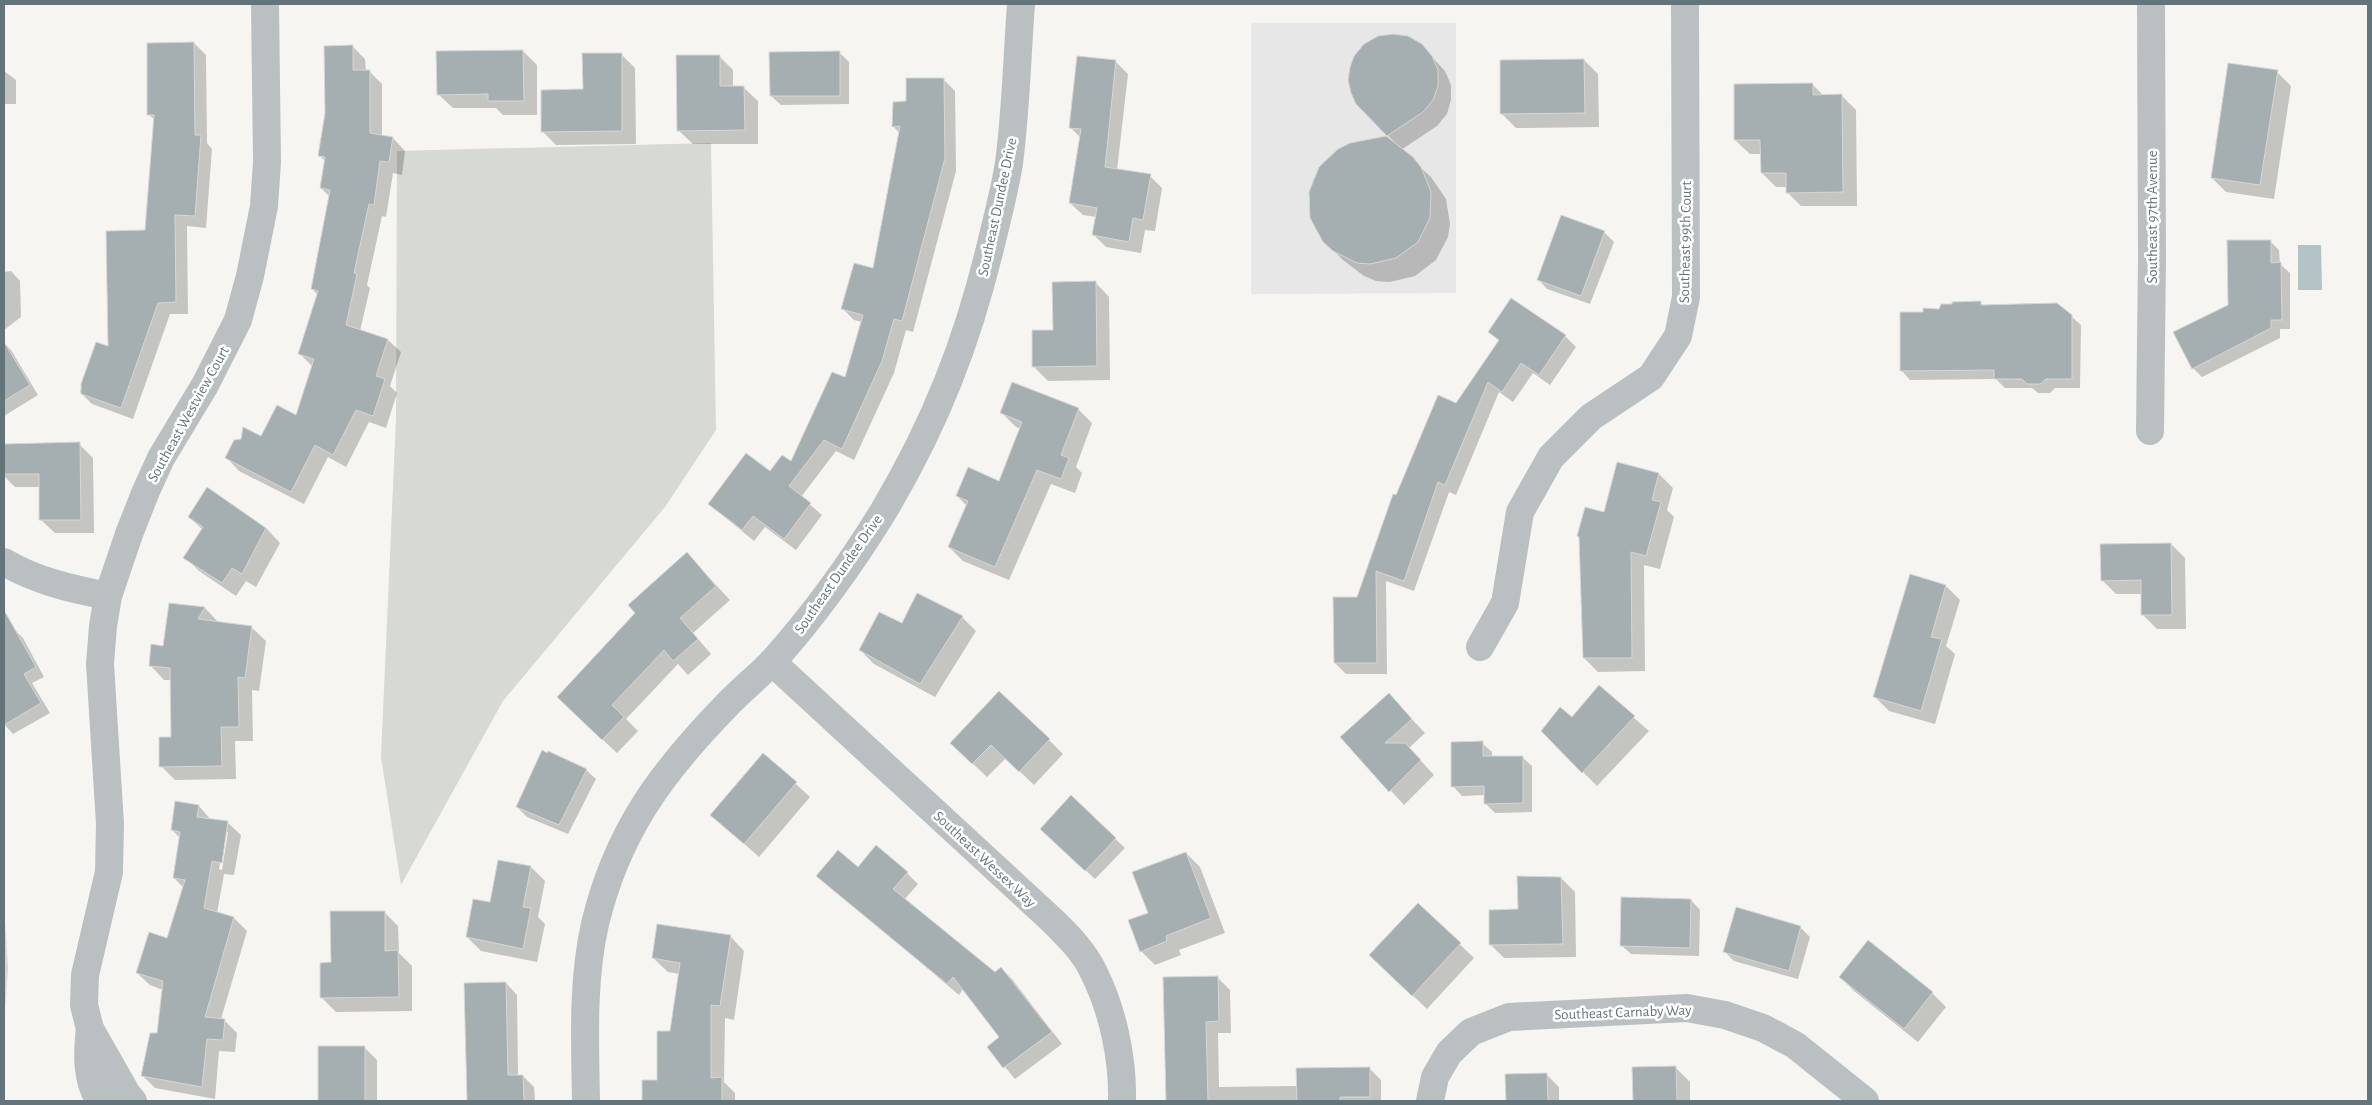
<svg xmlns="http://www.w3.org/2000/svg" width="2372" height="1105" font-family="'Alegreya Sans',sans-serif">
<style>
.built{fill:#e6e7e6}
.green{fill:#d6dad2}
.water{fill:#b3c2c4}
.shadow{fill:#0003;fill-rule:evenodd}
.building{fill:#a5aeb1;stroke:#d7d7d5}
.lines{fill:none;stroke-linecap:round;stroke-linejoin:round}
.street{stroke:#bac0c2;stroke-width:28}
.labels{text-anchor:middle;stroke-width:5;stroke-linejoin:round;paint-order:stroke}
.street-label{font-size:15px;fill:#63757b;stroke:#fff}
</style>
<rect width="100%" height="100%" fill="#f6f5f2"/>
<path class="built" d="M 1251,23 L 1456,23 L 1456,293 L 1251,294 Z"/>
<path class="green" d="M 711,143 L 716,430 L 665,507 L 503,701 L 401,885 L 381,757 L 396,419 L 397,151 Z
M 4,905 L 8,968 L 4,1023 Z"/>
<path class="water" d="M 2298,245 L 2321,245 L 2322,290 L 2298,290 Z"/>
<path class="shadow" d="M 194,43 L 206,55 L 207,143 L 212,149 L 206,228 L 187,226 L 188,314 L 170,314 L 133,419 L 92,404 L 80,392 L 97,343 L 109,348 L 146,231 L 155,120 L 148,114 Z
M 1421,45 L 1445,71 L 1451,85 L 1451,100 L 1447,114 L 1437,126 L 1401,150 L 1431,177 L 1446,199 L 1450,224 L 1448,237 L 1436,260 L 1415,276 L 1390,282 L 1376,281 L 1364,276 L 1343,260 L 1324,241 L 1312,218 L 1309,205 L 1313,180 L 1328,158 L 1351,144 L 1396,144 L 1357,103 Z
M 352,46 L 365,59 L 366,71 L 369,71 L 382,84 L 382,137 L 393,138 L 405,151 L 402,175 L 393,173 L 386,217 L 382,216 L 367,285 L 370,288 L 360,331 L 388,340 L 401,352 L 390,386 L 397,393 L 386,428 L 369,422 L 346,467 L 328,457 L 304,504 L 239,471 L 227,458 L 243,441 L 261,438 L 297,416 L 313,367 L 299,353 L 318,295 L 312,289 L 330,197 L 321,188 L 326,162 L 320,156 Z
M 523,51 L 537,65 L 537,115 L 503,115 L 496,108 L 453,108 L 438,94 Z
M 839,52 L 849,62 L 849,104 L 781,105 L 771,96 Z
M 621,54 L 635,68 L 636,144 L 556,145 L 542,131 Z
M 719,56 L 733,70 L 733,87 L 743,87 L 758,101 L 758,144 L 693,144 L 678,130 Z
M 1584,60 L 1598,74 L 1599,127 L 1516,128 L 1502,114 Z
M 1115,61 L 1128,74 L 1117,170 L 1150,176 L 1162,188 L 1155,231 L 1145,230 L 1141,253 L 1106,247 L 1094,235 L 1097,217 L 1083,215 L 1070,203 L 1081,138 L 1070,127 Z
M 4,71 L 16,80 L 16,104 L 4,104 Z
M 2277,72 L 2291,86 L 2274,199 L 2226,192 L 2212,178 Z
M 943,79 L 955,91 L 956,171 L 913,332 L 906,330 L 894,373 L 854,460 L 836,451 L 801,497 L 822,515 L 796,550 L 765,527 L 754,541 L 709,504 L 791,463 L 845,379 L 862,322 L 854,320 L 842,308 L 874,270 L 900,134 L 894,127 L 894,103 L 907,103 Z
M 1812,84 L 1824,96 L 1842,96 L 1856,110 L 1857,206 L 1801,206 L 1787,192 L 1787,187 L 1776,187 L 1762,173 L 1762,154 L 1750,154 L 1735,140 Z
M 1604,232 L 1614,242 L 1590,304 L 1547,289 L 1538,279 Z
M 2270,241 L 2279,250 L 2280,264 L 2290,273 L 2290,329 L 2280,329 L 2280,338 L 2202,377 L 2193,368 Z
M 11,271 L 20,281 L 21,317 L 4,330 L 4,272 Z
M 1095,282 L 1109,297 L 1110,380 L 1048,381 L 1034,367 L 1054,331 Z
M 1981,303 L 1984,306 L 2071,316 L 2081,325 L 2080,388 L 2055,388 L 2050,393 L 2038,393 L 2032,388 L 2005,388 L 1996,379 L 1910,380 L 1901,370 L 1925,313 Z
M 1490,332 L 1565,336 L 1576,347 L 1550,385 L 1533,373 L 1513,402 L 1499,392 L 1456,495 L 1449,492 L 1414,591 L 1386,581 L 1387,674 L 1346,674 L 1335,663 L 1397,497 L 1499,341 Z
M 4,343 L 11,350 L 38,395 L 4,416 Z
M 1078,409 L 1092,423 L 1076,467 L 1082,473 L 1075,493 L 1051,484 L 1009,580 L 963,561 L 949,547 L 967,506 L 957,496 L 1000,482 L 1021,429 L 1016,427 L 1002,413 Z
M 79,444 L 93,458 L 94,533 L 55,533 L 40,519 L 40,487 L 15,487 L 4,476 L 4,445 Z
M 1659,474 L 1673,488 L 1667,510 L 1674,517 L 1660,569 L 1644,565 L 1645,671 L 1598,672 L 1584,658 L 1581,539 L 1578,536 L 1604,514 Z
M 189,517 L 266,528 L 280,543 L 256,587 L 246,581 L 236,596 L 199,571 L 185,557 L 203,530 Z
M 2171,544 L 2185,558 L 2186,629 L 2157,629 L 2143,615 L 2142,594 L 2116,594 L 2102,580 Z
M 687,554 L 730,600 L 693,633 L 711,654 L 688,675 L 678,664 L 626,719 L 638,731 L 617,753 L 572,711 L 636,614 Z
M 1946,586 L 1960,600 L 1946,646 L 1955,654 L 1935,724 L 1889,711 L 1875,697 Z
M 917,595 L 962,617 L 976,631 L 935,697 L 874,664 L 860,650 L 902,625 Z
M 170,604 L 205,608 L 219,623 L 251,627 L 266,641 L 259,691 L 252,690 L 253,741 L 235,741 L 236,779 L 175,780 L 161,766 L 172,738 L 171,680 L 164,680 L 150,665 L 164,647 Z
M 13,628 L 23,638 L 44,677 L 32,683 L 50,713 L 13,734 L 4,724 L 4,633 Z
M 1599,687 L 1649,731 L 1597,786 L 1542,731 L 1572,719 Z
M 1389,695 L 1425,733 L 1409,748 L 1434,775 L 1404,805 L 1342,737 Z
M 1049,740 L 1063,754 L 1034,785 L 1006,758 L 987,777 L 951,743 Z
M 1482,743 L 1492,752 L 1492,757 L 1522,757 L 1532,766 L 1532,812 L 1495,813 L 1485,803 L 1485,795 L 1462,796 L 1453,786 Z
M 763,754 L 810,797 L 759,857 L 712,815 Z
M 586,770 L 596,779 L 568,834 L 527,817 L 517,807 Z
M 1071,797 L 1125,848 L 1095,879 L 1051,838 Z
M 199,806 L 211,820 L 228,823 L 241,835 L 234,875 L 224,874 L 217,913 L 234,918 L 247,931 L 221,1019 L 224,1020 L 237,1033 L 235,1052 L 219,1051 L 215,1099 L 155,1088 L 142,1075 L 158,1035 L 163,990 L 150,985 L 137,973 L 168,939 L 184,888 L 174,878 L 181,839 L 172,830 ZM 225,832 L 228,832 L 222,870 L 219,869 Z
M 1186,853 L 1200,867 L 1225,933 L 1179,950 L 1181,955 L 1155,965 L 1141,951 L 1149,913 Z
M 531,867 L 545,881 L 538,917 L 545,924 L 537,962 L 481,951 L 467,937 L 491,903 Z
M 858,868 L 907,873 L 918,884 L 904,900 L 995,973 L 1001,968 L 1012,979 L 1062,1044 L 1015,1079 L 988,1047 L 1001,1037 L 963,989 L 959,995 L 818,876 Z
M 1561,878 L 1575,892 L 1576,957 L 1504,958 L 1490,944 L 1519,910 Z
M 1691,900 L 1700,910 L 1699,956 L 1631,954 L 1621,945 Z
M 1418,904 L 1474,958 L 1427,1009 L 1385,969 Z
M 1737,909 L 1801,928 L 1810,937 L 1798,979 L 1734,961 L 1724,951 Z
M 384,912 L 398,926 L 399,953 L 412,966 L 412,1011 L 336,1012 L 322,998 L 332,964 Z
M 730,936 L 744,951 L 734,1020 L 725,1018 L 724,1082 L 735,1093 L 735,1101 L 644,1101 L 643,1081 L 659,1081 L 671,1032 L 680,974 L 668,972 L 653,958 Z
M 1840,977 L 1932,993 L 1946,1007 L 1918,1042 L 1854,991 Z
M 1218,978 L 1230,990 L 1231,1033 L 1218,1033 L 1219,1087 L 1298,1086 L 1369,1068 L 1381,1080 L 1381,1101 L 1167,1101 L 1164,979 Z
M 506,983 L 517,995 L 518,1076 L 523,1076 L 534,1087 L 535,1101 L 468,1101 L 465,984 Z
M 319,1047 L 364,1047 L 377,1060 L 377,1101 L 320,1101 Z
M 1634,1068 L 1676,1068 L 1690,1082 L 1690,1101 L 1634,1101 Z
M 1506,1075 L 1547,1075 L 1559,1087 L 1559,1101 L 1507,1101 Z"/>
<path class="building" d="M 1393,34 L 1408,36 L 1422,44 L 1432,56 L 1438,70 L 1438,86 L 1433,100 L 1423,112 L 1387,136 L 1356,104 L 1351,93 L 1348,80 L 1350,67 L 1354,56 L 1364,44 L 1378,36 Z
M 194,42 L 195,135 L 201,135 L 195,216 L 175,215 L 176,302 L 158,303 L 121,408 L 81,394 L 81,384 L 96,342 L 108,346 L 106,231 L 145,230 L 154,115 L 147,115 L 147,43 Z
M 353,45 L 353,70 L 370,70 L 370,133 L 393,137 L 389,162 L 380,161 L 374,205 L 369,204 L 354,273 L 357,274 L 346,325 L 388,339 L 376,376 L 385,379 L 373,416 L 356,410 L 333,455 L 315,445 L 291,492 L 225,458 L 234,440 L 241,439 L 243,427 L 261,436 L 277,405 L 296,415 L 314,359 L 298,354 L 318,291 L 311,289 L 330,190 L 320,188 L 325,157 L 318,156 L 325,113 L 324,46 Z
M 523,50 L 524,101 L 488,101 L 488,94 L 437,95 L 436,51 Z
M 840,51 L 840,96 L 770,96 L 769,52 Z
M 582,53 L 622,53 L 622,131 L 541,132 L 541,90 L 583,89 Z
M 676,55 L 720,55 L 720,86 L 744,86 L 745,130 L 677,131 Z
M 1077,56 L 1116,60 L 1105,167 L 1151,174 L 1143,220 L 1133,218 L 1129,242 L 1092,235 L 1097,208 L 1069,203 L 1081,129 L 1069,128 Z
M 1584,59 L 1585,113 L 1500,114 L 1500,60 Z
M 2228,63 L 2278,70 L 2260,185 L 2211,178 Z
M 906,78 L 944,78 L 945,158 L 902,321 L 894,319 L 882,361 L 842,449 L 824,440 L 789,486 L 811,503 L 784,539 L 753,516 L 742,530 L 708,504 L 746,453 L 770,471 L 782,455 L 791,461 L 832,372 L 845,377 L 863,315 L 841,309 L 854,263 L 873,268 L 900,126 L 892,127 L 893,102 L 906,101 Z
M 1813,83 L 1813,95 L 1842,94 L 1843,192 L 1786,193 L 1786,173 L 1761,173 L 1760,140 L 1734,140 L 1734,84 Z
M 1386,136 L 1413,157 L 1421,167 L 1431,192 L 1430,218 L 1418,242 L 1396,258 L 1370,264 L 1357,263 L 1333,251 L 1323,242 L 1310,218 L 1309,192 L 1319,167 L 1338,149 L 1350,143 Z
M 1561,215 L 1605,231 L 1581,296 L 1537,280 Z
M 2227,240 L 2271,240 L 2271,263 L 2281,262 L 2282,320 L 2271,320 L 2271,328 L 2192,369 L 2173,332 L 2228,305 Z
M 1096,281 L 1097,366 L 1032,367 L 1032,330 L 1053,330 L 1052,282 Z
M 1511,298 L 1566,335 L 1539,375 L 1521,363 L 1502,392 L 1488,382 L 1445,485 L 1438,482 L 1404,581 L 1376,571 L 1377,663 L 1334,663 L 1333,597 L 1357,597 L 1393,494 L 1396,495 L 1438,395 L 1456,403 L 1499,340 L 1488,332 Z
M 1981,301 L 1981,305 L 2057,303 L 2072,315 L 2072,379 L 2046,379 L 2040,384 L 2027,384 L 2022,379 L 1994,379 L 1994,370 L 1900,371 L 1900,312 L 1923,312 L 1923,308 L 1939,309 L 1941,304 L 1952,304 L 1952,302 Z
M 4,342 L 30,385 L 4,401 Z
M 1012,382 L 1079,408 L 1061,455 L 1069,458 L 1061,479 L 1037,470 L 995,567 L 948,547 L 968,501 L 956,496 L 968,467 L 999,481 L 1022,422 L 1000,413 Z
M 80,442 L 81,520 L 39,520 L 39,474 L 4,474 L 4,444 Z
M 1617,462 L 1659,473 L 1652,500 L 1661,502 L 1646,556 L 1631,552 L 1632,658 L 1583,658 L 1579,537 L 1577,536 L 1585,507 L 1604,512 Z
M 207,487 L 266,528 L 242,574 L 232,568 L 222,583 L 183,558 L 203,527 L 188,517 Z
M 2171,543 L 2172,615 L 2141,615 L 2141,580 L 2101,581 L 2100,544 Z
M 687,552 L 716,586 L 680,618 L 698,639 L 673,661 L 664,650 L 612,705 L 624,717 L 602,740 L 557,697 L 635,613 L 628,605 Z
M 1910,574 L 1946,585 L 1931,637 L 1942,639 L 1921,711 L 1873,697 Z
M 917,593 L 963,616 L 920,684 L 859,650 L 879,612 L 902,623 Z
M 169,603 L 205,607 L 198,619 L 252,626 L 245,678 L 238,677 L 239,727 L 221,727 L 222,766 L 159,767 L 159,737 L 171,737 L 170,668 L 149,666 L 151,644 L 163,646 Z
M 4,610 L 36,667 L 24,674 L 41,703 L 4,725 Z
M 1599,685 L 1635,716 L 1582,773 L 1541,731 L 1560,707 L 1572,717 Z
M 999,691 L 1050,739 L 1019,772 L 991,745 L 972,764 L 950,743 Z
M 1389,693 L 1412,719 L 1385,743 L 1405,743 L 1421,760 L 1389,792 L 1340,737 Z
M 1483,741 L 1483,756 L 1523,756 L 1523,803 L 1484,804 L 1484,786 L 1451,787 L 1451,742 Z
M 542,750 L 547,753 L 548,751 L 587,769 L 559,825 L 516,807 Z
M 763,753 L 797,782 L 744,844 L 710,815 Z
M 1071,795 L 1116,838 L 1085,871 L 1040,829 Z
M 175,801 L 199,805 L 197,817 L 228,821 L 222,863 L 212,861 L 204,908 L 234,917 L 205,1017 L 225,1019 L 223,1040 L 207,1039 L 202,1087 L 141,1076 L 150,1033 L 157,1033 L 163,981 L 136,973 L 149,932 L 167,938 L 185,880 L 173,878 L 180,832 L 171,830 Z
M 876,845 L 908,872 L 893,889 L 995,972 L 1001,967 L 1052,1032 L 1003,1068 L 987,1047 L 999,1037 L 953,977 L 947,984 L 816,876 L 838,850 L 858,867 Z
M 1186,852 L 1211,918 L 1166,936 L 1167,941 L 1140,952 L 1128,920 L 1148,913 L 1132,872 Z
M 498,860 L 531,866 L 523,907 L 531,908 L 523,949 L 466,937 L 473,899 L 490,902 Z
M 1517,876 L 1561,877 L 1563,944 L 1489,945 L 1489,910 L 1518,909 Z
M 1621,897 L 1691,899 L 1690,948 L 1620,946 Z
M 1418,903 L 1461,943 L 1412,996 L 1369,955 Z
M 1736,907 L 1801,926 L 1789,971 L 1723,952 Z
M 330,911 L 385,911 L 385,951 L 398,950 L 399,997 L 320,998 L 320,963 L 331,962 Z
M 657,924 L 731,935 L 720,1006 L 711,1005 L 711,1078 L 722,1077 L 722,1101 L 642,1101 L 642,1080 L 657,1080 L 657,1031 L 670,1031 L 680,963 L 652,958 Z
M 1868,940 L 1933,992 L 1904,1029 L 1839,977 Z
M 1218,976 L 1219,1021 L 1206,1022 L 1208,1101 L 1166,1101 L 1163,977 Z
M 506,982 L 508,1075 L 523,1075 L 524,1101 L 467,1101 L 464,983 Z
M 318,1046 L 365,1046 L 365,1101 L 318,1101 Z
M 1676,1066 L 1677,1101 L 1633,1101 L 1632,1067 Z
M 1370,1067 L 1370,1097 L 1340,1097 L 1340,1101 L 1297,1101 L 1296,1068 Z
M 1547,1073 L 1548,1101 L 1506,1101 L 1505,1074 Z"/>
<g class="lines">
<path class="street" d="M 2150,431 L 2152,259 L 2151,4
M 4,562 C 36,581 72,589 108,596
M 1480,647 L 1505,603 L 1520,512 L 1551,457 L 1591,417 L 1651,377 L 1678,336 L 1686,297 L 1685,4
M 772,662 L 1054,922 C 1069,937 1085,953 1094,973 C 1113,1011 1123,1059 1122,1101
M 90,1029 L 84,1005 L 85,975 L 109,872 L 110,824 L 100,664 L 103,626 L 108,596 L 129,534 L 146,491 L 161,458 L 205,385 L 238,320 L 250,276 L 264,206 L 267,162 L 265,4
M 100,1101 C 86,1080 87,1053 90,1029 L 127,1094 L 133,1101
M 586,1101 C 585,1043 582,981 595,924 C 617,832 661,773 725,707 C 741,690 759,676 774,660 C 815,614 851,564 883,512 C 936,423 968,341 992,240 C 998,215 1005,189 1009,163 C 1016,110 1017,57 1021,4
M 1430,1101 L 1435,1077 L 1449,1053 L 1471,1032 L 1509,1017 L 1687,1008 L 1725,1015 L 1763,1028 L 1795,1045 L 1865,1101"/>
</g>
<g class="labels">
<g class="street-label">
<text transform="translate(997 207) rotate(-78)" y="5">Southeast Dundee Drive</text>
<text transform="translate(2152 217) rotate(-90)" y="5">Southeast 97th Avenue</text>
<text transform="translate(1685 242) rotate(-89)" y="5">Southeast 99th Court</text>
<text transform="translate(188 414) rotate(-61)" y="5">Southeast Westview Court</text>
<text transform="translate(838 574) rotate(-55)" y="5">Southeast Dundee Drive</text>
<text transform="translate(985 859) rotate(43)" y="5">Southeast Wessex Way</text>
<text transform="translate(1623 1012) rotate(-2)" y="5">Southeast Carnaby Way</text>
</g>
</g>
<rect width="2372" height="1105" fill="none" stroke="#63757b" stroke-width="10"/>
</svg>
